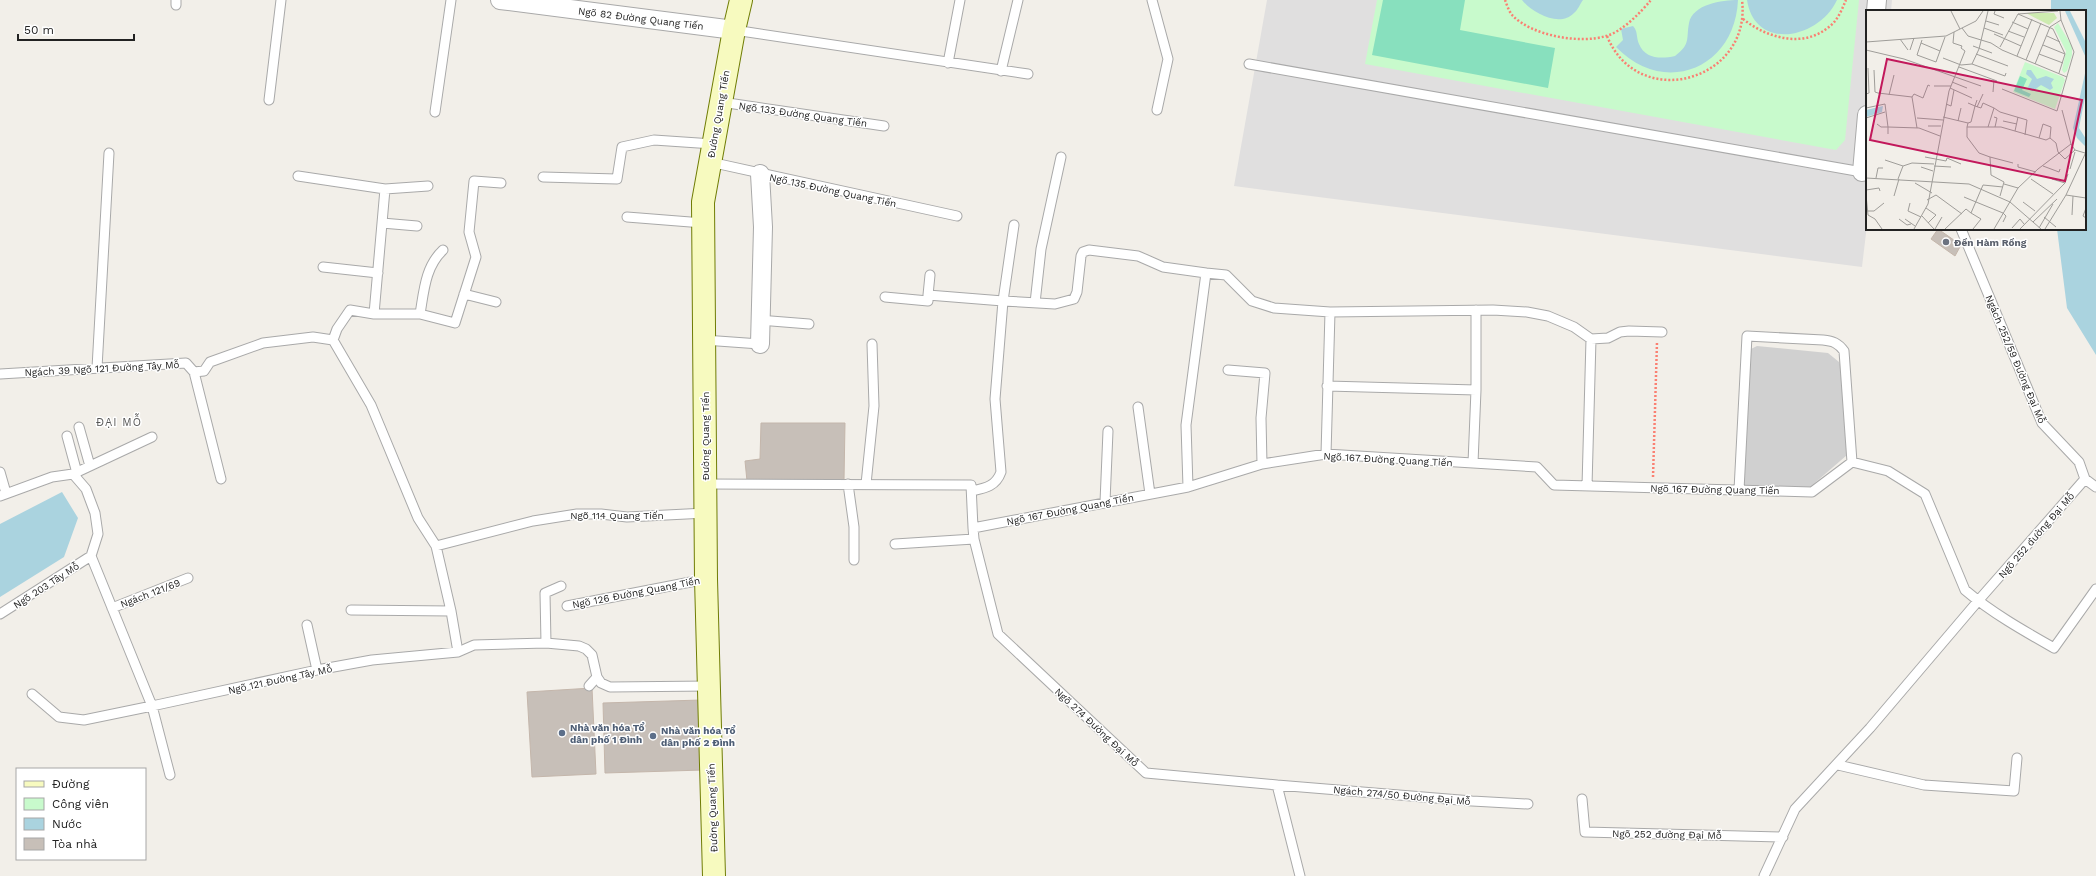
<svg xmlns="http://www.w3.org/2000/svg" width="2096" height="876" font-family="'Work Sans',sans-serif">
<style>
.residential{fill:#e0dfdf}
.religious{fill:#d0d0d0}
.park{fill:#c8facc}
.pitch{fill:#88e0be}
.water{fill:#aad3df}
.building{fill:#c7bfb8;stroke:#c4b6ab}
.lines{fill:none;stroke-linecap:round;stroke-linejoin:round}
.lane-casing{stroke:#a9a9a9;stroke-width:11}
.street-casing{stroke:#a9a9a9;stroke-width:20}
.secondary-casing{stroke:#707d05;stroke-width:24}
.path{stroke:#fa8072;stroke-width:2.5;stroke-dasharray:2 2;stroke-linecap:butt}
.lane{stroke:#fff;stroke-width:9}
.street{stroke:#fff;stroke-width:18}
.secondary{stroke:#f7fabf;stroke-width:22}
.worship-dot{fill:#6b7280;stroke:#fff;stroke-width:1.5}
.service-dot{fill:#5c6f8a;stroke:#fff;stroke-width:1.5}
.labels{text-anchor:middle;stroke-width:3;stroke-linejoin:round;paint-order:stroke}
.street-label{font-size:10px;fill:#222;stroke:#fff}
.worship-label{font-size:10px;font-weight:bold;fill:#5b616d;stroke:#fff;text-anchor:start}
.service-label{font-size:10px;font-weight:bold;fill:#4e5e75;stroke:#fff;text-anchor:start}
.neighbourhood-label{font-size:11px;letter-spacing:1px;fill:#555;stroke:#fff}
.inset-road{fill:none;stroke:#9f9d99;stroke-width:1}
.view{fill:#c2185b;fill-opacity:0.15;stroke:#c2185b;stroke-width:2}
.inset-edge{fill:none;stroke:#222;stroke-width:2}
</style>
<rect width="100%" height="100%" fill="#f2efe9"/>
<path class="residential" d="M 1267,0 L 1892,0 L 1891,11 L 1867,11 L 1867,225 L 1862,267 L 1234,186 Z"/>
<path class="religious" d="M 1757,346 L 1828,353 L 1839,362 L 1844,375 L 1847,455 L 1809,488 L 1740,486 L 1751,349 Z"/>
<path class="park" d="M 1377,0 L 1859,0 L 1845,140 L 1836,150 L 1365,64 Z"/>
<path class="pitch" d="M 1383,0 L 1465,0 L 1460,30 L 1555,48 L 1548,88 L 1372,55 Z"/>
<path class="water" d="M 1522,0 L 1583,0 C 1580,4 1578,10 1574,13 C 1560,28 1532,13 1522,0 Z
M 1738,0 C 1735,69 1664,97 1616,47 L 1623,40 L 1621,29 L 1633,26 C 1638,31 1636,37 1639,44 C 1645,59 1661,59 1675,56 C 1691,44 1686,39 1689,23 C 1693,4 1722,0 1738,0 Z
M 1747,0 L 1837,0 C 1819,39 1755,52 1747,0 Z
M 2051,0 L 2096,0 L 2096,355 L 2067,308 L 2057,229 L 2085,229 L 2085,11 L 2051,11 Z
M 62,492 L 78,518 L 64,557 L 0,597 L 0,524 Z"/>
<path class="building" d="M 1938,229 L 1961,245 L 1955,256 L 1931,239 Z
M 761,423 L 845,423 L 844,480 L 747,481 L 745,461 L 760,459 Z
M 592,688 L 596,774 L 532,777 L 527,692 Z
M 701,700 L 703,770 L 605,773 L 603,703 Z"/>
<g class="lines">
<defs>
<path id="lane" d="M 176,0 L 176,5
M 1152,0 L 1168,59 L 1157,110
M 734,30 L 1028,74
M 948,63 L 960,0
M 1249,64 L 1862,172
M 1001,71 L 1018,0
M 269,100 L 281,0
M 721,102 L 884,126
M 435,112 L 451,0
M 710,162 L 957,216
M 298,176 L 385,189 L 428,186
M 543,177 L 617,179 L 622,147 L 654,140 L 713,144
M 627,217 L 703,223
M 382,223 L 417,226
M 1961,229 L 2042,423 L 2079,462 L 2085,479
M 323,267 L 378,273
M 930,275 L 928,295 L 1003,301 L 1014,225
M 464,294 L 496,302
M 885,297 L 928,301 L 928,295
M 1035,303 L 1041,249 L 1061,157
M 374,314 L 385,189
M 420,314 C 424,291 425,267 443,250
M 760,320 L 809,324
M 1591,339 L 1608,338 L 1620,332 L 1629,331 L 1662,332
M 333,340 L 337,329 L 350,310 L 374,314 L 420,314 L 455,323 L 476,257 L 469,232 L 474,181 L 501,183
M 704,340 L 760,344
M 97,368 L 109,153
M 1228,370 L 1265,373 L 1261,418 L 1262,464
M 194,372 L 221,479
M 0,374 L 186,363 L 194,372 L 204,371 L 210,362 L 263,343 L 313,337 L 333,340 L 371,405 L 418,518 L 436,546 L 451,611 L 458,652
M 1327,386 L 1476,390
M 1138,407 L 1150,494
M 79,427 L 90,466
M 67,436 L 77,473
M 1326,454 L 1330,312
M 1473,463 L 1476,390 L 1476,310
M 0,472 L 6,493
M 73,474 L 152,437
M 705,484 L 971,485 L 973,528 L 1188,487 L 1262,464 L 1326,454 L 1537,467 L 1554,485 L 1812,492 L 1852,462 L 1888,471 L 1925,494 L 1965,590 C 1992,613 2024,631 2054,648 L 2096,589
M 848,484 L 854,527 L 854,560
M 866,484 L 874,406 L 872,344
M 1188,487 L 1186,425 L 1206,273 L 1226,275 L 1252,301 L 1274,308 L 1330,312 L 1493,310 L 1527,312 L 1548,316 L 1574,327 L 1591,339 L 1587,486
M 1739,490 L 1747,336 L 1823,340 C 1833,341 1838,343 1844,351 L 1852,462
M 972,491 C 986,488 996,486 1001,472 L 995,399 L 1003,301 L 1055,304 L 1074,299 L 1077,292 L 1081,256 L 1083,252 L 1089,250 L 1138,256 L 1163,267 L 1206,273
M 0,496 L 52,477 L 73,474 L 86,489 L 95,513 L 98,534 L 91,556 L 152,706 L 317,670 L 372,660 L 458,652 L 474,645 L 546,643 L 579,646 L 586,649 L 592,655 L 597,677 L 601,683 L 610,687 L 709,686
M 1105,502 L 1108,431
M 973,528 L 974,539 L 998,634 L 1146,773 L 1277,785 L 1300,876
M 895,544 L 974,539
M 436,546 L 533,521 L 577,514 L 601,514 L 627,517 L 706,513
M 567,606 L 706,579
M 112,608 L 188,578
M 351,610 L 451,611
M 0,614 L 91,556
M 307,625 L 317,670
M 546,643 L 545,593 L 561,586
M 589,686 L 597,677
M 32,694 L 59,717 L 84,720 L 152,706 L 170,775
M 1838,765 L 1924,785 L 2014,791 L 2017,758
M 1277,785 L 1472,801 L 1528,804
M 1582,799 L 1585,832 L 1783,837
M 1764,876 L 1795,809 L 1870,728 L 1978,601 L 2085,479 L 2096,487"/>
<path id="street" d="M 500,0 L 734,30
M 1876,11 L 1877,0
M 1862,172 L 1867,115
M 760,174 L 763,227 L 760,344"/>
<path id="secondary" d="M 714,876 L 706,579 L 703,202 L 734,30 L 741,0"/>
</defs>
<use href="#lane" class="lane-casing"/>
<use href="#street" class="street-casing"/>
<use href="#secondary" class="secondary-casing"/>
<path class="path" d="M 1505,0 C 1507,5 1509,12 1513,16 C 1533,36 1580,44 1606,36 C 1622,32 1641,12 1651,0
M 1743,19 C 1767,38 1804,49 1830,26 C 1838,20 1842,9 1846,0
M 1607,36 C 1638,113 1752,81 1742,0
M 1653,477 L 1657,342"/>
<use href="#lane" class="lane"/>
<use href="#street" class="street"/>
<use href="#secondary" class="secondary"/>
</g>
<circle class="worship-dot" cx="1946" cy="242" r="4"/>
<g class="service-dot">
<circle cx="562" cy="733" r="4"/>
<circle cx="653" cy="736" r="4"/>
</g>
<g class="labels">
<g class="street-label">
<text transform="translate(641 18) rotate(7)" y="4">Ngõ 82 Đường Quang Tiến</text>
<text transform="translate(718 114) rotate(-80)" y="4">Đường Quang Tiến</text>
<text transform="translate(803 114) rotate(8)" y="4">Ngõ 133 Đường Quang Tiến</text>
<text transform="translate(833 190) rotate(12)" y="4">Ngõ 135 Đường Quang Tiến</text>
<text transform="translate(2016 359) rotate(67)" y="4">Ngách 252/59 Đường Đại Mỗ</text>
<text transform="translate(102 368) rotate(-3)" y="4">Ngách 39 Ngõ 121 Đường Tây Mỗ</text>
<text transform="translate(705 436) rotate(-90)" y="4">Đường Quang Tiến</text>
<text transform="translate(1388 459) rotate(3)" y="4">Ngõ 167 Đường Quang Tiến</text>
<text transform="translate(1715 489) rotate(1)" y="4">Ngõ 167 Đường Quang Tiến</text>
<text transform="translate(1070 509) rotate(-11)" y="4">Ngõ 167 Đường Quang Tiến</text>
<text x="617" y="519">Ngõ 114 Quang Tiến</text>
<text transform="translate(2036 535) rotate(-49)" y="4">Ngõ 252 đường Đại Mỗ</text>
<text transform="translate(46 585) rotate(-33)" y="4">Ngõ 203 Tây Mỗ</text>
<text transform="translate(636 592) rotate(-11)" y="4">Ngõ 126 Đường Quang Tiến</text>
<text transform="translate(150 593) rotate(-21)" y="4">Ngách 121/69</text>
<text transform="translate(280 679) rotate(-12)" y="4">Ngõ 121 Đường Tây Mỗ</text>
<text transform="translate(1097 727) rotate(43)" y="4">Ngõ 274 Đường Đại Mỗ</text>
<text transform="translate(1402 795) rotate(5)" y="4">Ngách 274/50 Đường Đại Mỗ</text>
<text transform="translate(712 808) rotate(-92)" y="4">Đường Quang Tiến</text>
<text transform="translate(1667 834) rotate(1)" y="4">Ngõ 252 đường Đại Mỗ</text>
</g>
<g class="worship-label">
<text x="1954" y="246">Đền Hàm Rồng</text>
</g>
<g class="service-label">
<text x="570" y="731">Nhà văn hóa Tổ<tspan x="570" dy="12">dân phố 1 Đình</tspan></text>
<text x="661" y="734">Nhà văn hóa Tổ<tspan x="661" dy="12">dân phố 2 Đình</tspan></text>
</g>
<g class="neighbourhood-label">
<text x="119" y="426">ĐẠI MỖ</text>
</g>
</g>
<g transform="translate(1866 10)">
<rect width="220" height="220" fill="#f2efe9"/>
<path d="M 160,3 L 188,3 L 191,8 L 183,15 Z" fill="#cdebb0"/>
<path d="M 192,13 L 206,36 L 206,45 L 201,61 L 198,63 L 196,60 L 200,41 L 188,17 ZM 159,52 L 197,67 L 199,70 L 189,99 L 147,82 Z" fill="#c8facc"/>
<path d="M 154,66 L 161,69 L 156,80 L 165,84 L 163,87 L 148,81 Z" fill="#88e0be"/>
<path d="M 199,1 L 204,1 L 220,33 L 220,48 ZM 220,59 L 220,82 L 213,118 L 220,129 L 220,137 L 211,128 L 207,118 ZM 161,60 L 165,60 L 171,69 L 180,66 L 188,69 L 185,73 L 187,78 L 184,80 L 175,75 L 167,81 L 164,80 L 162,77 L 166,69 L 160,64 ZM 17,96 L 16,102 L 0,107 L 0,100 Z" fill="#aad3df"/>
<path class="inset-road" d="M 85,1 L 94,19M 129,1 L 128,4 L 138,8M 152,4 L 187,19 L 199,44 L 193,63M 120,11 L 133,15M 146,12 L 162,19M 96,18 L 102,26 L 125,33 L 136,40 L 201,67M 118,18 L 137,25M 0,21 L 0,1M 142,21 L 158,27M 88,22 L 87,33 L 96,36M 128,24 L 155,36M 181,26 L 194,32M 34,29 L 42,40M 56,30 L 51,45 L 70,52 L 79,27M 0,32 L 80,26 L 110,11 L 117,1M 55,33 L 74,41M 177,35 L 199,44M 107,36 L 126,43M 134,37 L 152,4 L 192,1M 0,40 L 38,49 L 115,76M 44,40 L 48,28M 110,44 L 142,56M 173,44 L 197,53M 151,46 L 166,9M 77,48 L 95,55 L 106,54 L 139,66 L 140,63M 160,50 L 175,13M 106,54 L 113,39 L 122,1M 169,54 L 184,17 L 195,10M 93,57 L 131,71M 8,60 L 9,82 L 12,83M 86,72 L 101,78M 68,76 L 85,76M 84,78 L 106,88M 136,79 L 191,101 L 208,42 L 195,10 L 194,1M 127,82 L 128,70M 12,83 L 46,87 L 51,118M 0,84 L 3,83 L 2,58M 23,85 L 28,65M 46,87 L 48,84 L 57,88 L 62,75 L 64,76M 102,93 L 109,96 L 111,90M 80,94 L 85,96 L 88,80M 111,97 L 117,84M 0,98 L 19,94 L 22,117 L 53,118 L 74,126M 196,100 L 205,134M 77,107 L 102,113 L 101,117 L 135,117 L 180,130 L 184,128 L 190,133 L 192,142 L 199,149 L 209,140M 128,107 L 131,108 L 129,117M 0,108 L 19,102M 51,108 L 77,110M 92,111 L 95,98M 137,111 L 151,114M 102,113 L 105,112 L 109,96 L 115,98 L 117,93 L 128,98M 11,114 L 15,117 L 22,117 L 22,124M 62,116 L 75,116M 101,117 L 101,127 L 113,143 L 124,147 L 125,165 L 138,172 L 134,186M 122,117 L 128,98 L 134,102 L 161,110 L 159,125M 149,121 L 152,107M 173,128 L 177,114 L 185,117 L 184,128M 59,147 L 80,151 L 81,148 L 95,154M 124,147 L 147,153M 19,150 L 37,156 L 32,169M 152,154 L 152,157 L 170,162M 37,156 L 46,153 L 68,154M 68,156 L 85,157M 177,156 L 193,162 L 194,159M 55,157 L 67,161M 204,159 L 209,142M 0,168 L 103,174 L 144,192 L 175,219M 10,168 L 12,158 L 17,158M 165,169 L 187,184M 186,169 L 199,173M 49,173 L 66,183M 138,174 L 152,178M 0,180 L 13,178 L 14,181M 0,185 L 2,205 L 9,209 L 16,219M 200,185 L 220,188M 28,186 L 33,169M 98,187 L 110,192M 61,190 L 70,185 L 96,204M 110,192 L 137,203 L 140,206 L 137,212M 157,192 L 169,201M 44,193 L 42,201 L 55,207M 60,198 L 70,205 L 62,213M 220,198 L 217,206 L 220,208M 0,201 L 8,201 L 18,193M 105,203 L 115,209 L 107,219M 206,205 L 207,186M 56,206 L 68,219M 178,207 L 190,217M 33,209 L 41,215 L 45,214M 39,209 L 49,216M 167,212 L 191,189M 146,218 L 154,209 L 158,214M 173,218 L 187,194M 48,219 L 62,194 L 83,81 L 99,41 L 95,38 L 96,36M 69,219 L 76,207M 79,219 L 100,199 L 105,203 L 117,175 L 137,177M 128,219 L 152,178 L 172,159 L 205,134 L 209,140 L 219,143M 154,219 L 199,173 L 202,164M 179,219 L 200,185 L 220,142"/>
<path class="view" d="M 21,49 L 216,90 L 199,171 L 4,130 Z"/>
<rect width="220" height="220" class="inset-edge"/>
</g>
<rect x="16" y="768" width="130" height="92" fill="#ffffff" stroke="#a7a7a7"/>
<rect x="24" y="781" width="20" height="6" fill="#f7fabf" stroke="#a7a7a7"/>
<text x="52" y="788" font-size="12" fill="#222222">Đường</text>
<rect x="24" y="798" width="20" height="12" fill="#c8facc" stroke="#a7a7a7"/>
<text x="52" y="808" font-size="12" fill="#222222">Công viên</text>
<rect x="24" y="818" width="20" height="12" fill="#aad3df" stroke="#a7a7a7"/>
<text x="52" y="828" font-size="12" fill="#222222">Nước</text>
<rect x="24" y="838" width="20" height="12" fill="#c7bfb8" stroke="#a7a7a7"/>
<text x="52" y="848" font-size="12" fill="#222222">Tòa nhà</text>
<path d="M18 34v6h116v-6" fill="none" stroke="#222222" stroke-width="2"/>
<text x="24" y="34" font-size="12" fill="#222222" stroke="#ffffff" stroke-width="3" paint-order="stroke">50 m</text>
</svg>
